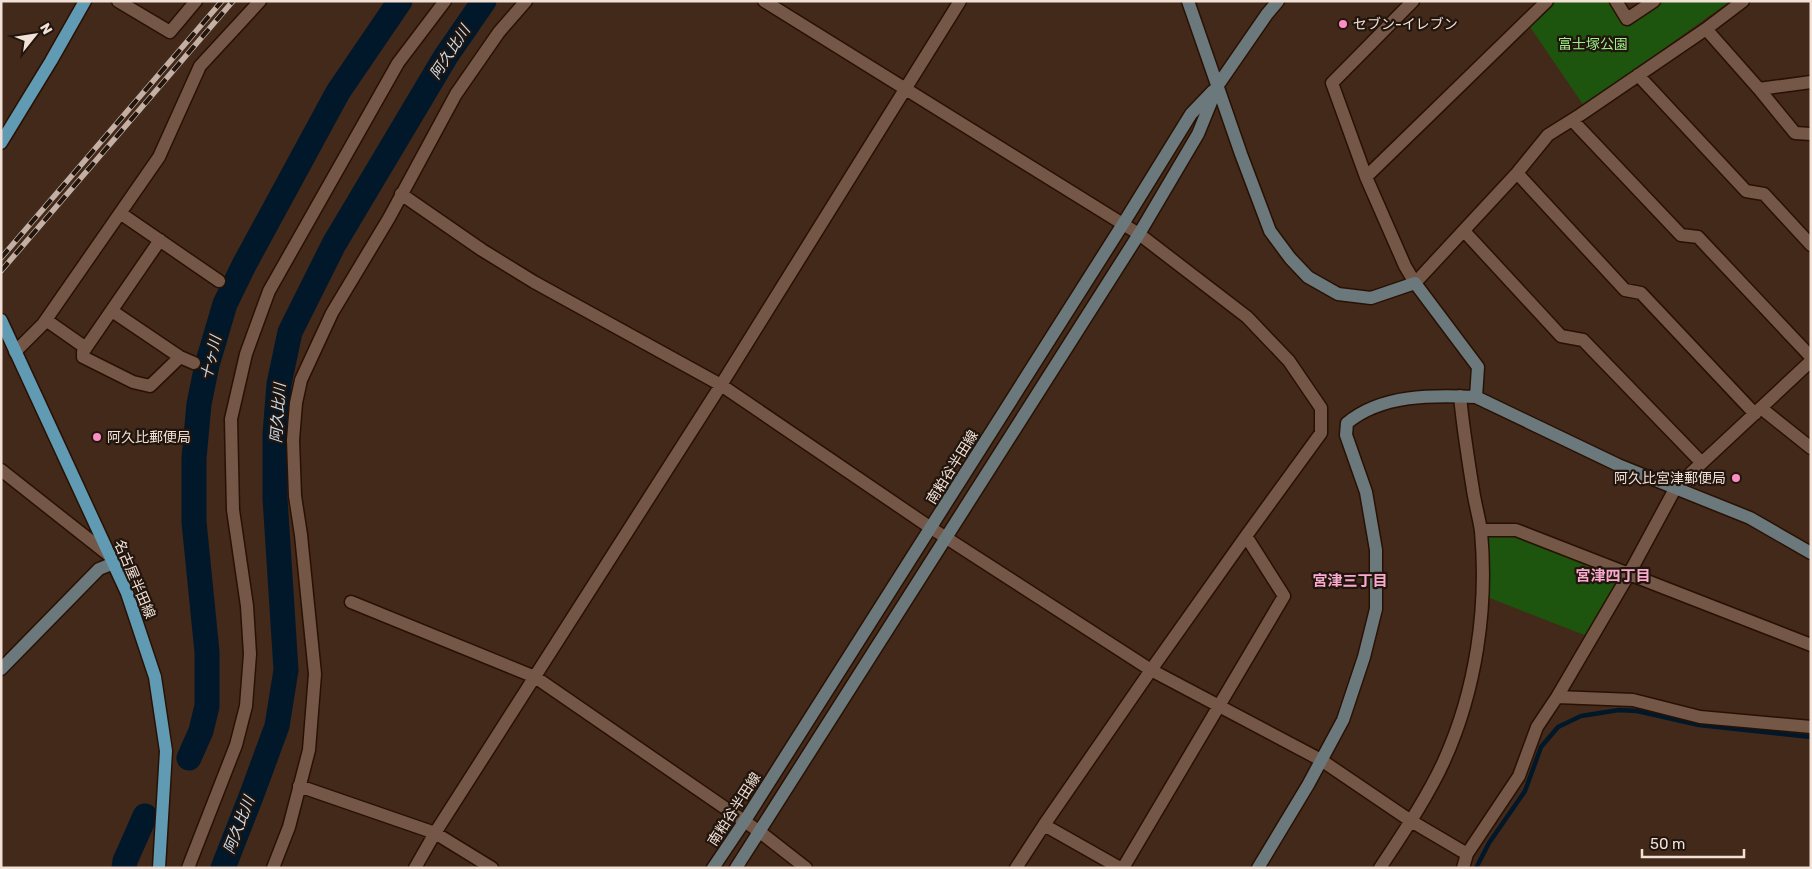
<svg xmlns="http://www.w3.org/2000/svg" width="1812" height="869" font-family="Rubik,'Noto Sans JP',sans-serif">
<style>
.green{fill:#1d540e}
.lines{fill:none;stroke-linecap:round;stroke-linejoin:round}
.stream{stroke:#00182a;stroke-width:4.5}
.river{stroke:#00182a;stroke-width:25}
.street-casing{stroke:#281103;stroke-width:15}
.secondary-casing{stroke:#281103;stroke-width:15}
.primary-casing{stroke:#281103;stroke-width:15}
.street{stroke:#745746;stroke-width:12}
.secondary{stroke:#6b787c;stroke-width:12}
.primary{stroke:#619ab3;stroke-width:12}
.rail-casing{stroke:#c3afa3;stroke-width:5.5}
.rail{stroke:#21150e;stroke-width:4;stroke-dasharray:11;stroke-linecap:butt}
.poi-dot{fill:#fc8fc2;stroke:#21150e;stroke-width:2}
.labels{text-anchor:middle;stroke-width:4.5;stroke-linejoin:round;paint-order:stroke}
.poi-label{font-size:14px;fill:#f2e1d6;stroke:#21150e;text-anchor:start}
.park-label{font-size:14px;fill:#9ef08b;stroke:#21150e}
.street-label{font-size:14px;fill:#f2e1d6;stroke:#21150e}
.water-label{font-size:15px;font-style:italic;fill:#cadfef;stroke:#21150e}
.neighbourhood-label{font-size:15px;font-weight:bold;fill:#f8aacc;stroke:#21150e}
</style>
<rect width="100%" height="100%" fill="#432919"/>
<path class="green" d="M 1547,1 L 1616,1 L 1627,19 L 1650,1 L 1730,1 L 1584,106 L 1526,21 Z
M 1481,530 L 1516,530 L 1629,574 L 1592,638 L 1482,595 Z"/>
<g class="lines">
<path class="stream" d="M 1476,868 L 1489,843 L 1525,791 L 1541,747 L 1558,727 L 1581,716 L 1619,710 L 1637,711 L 1699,725 L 1811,737"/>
<path class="river" d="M 189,758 L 201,731 L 207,706 L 207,652 L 194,522 L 194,458 L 199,404 L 207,365 L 225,304 L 244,265 L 338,92 L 400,1
M 124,868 L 125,861 L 145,816
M 223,868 L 252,794 L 277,726 L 286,670 L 275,498 L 275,434 L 279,384 L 290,332 L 334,244 L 446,56 L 484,1"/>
<defs>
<path id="street" d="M 118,1 L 170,32 L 196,1
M 764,1 L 1139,234 L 1247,317 L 1289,361 L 1321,408 L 1321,433 L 1246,536 L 1151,670 L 1044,825 L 1016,868
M 1413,1 L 1332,83 L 1366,177 L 1405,266 L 1415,283 L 1517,173 L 1548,135 L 1580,115 L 1706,29 L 1743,1
M 1616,1 L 1627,19 L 1654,1
M 1706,29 L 1759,89 L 1795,133 L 1811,134
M 1638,75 L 1746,191 L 1764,194 L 1811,245
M 1759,89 L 1811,82
M 1572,120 L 1681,235 L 1698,237 L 1811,357
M 1517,173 L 1625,290 L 1641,293 L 1755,414
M 1366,177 L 1547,1
M 401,194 L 482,250 L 534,282 L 721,385 L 931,528 L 1151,670 L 1321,760 L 1411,821 L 1467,854
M 120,213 L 219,281
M 1464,231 L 1561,336 L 1583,340 L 1702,463
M 160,240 L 83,352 L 83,357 L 133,382 L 150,386 L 180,357
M 112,311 L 180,357 L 194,363
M 46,320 L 86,348
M 15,352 L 43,324 L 159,157 L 200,66 L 260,1
M 1761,408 L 1811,448
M 1,470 L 110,556
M 1481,530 L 1516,530 L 1811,645
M 351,602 L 535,677 L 760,832 L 806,868
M 1557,697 L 1633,700 L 1700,717 L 1811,727
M 299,786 L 435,833 L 492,868
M 1044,825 L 1120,868
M 188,868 L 236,745 L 246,706 L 250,654 L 247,606 L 233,510 L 231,419 L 246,354 L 269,291 L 398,63 L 445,1
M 273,868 L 289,827 L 309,750 L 315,674 L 301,535 L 295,496 L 293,440 L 296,403 L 301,380 L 332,313 L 389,218 L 456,94 L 499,32 L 526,1
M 415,868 L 435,833 L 721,385 L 960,1
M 1123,868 L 1284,596 L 1246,536
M 1380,868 C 1403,833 1427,798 1444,761 C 1476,690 1488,608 1481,531 C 1479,517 1475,504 1473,490 C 1468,459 1463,428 1460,396
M 1463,868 L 1467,854 L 1519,776 L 1537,727 L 1557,697 L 1629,574 L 1676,487 L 1811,361"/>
<path id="secondary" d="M 1188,1 L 1241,154 L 1270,231 L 1290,258 L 1308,277 L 1338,294 L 1371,298 L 1415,283 L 1478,367 L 1476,397 L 1618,465 L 1750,518 L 1811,553
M 1,669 L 99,569 L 114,563
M 713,868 L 744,822 L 1123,224 L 1191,114 L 1213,91
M 736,868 L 1139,234 L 1198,134 L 1218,85 L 1267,14 L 1278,1
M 1258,868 L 1308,785 L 1343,720 L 1364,657 L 1376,609 L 1376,550 L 1366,492 L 1346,435 L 1347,423 C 1382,394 1433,395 1476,397"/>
<path id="primary" d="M 1,143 L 51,61 L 85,1
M 1,320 L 127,593 L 155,677 L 166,751 L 159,868"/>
</defs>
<use href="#street" class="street-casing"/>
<use href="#secondary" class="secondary-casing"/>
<use href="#primary" class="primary-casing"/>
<use href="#street" class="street"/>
<use href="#secondary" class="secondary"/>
<use href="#primary" class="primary"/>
<defs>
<path id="rail" d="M 1,258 L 222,1
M 1,271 L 233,1"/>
</defs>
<use href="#rail" class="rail-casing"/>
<use href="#rail" class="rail"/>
</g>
<g class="poi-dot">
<circle cx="1343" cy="24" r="5"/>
<circle cx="97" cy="437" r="5"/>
<circle cx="1736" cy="478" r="5"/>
</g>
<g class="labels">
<g class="poi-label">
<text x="1353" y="29">セブン-イレブン</text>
<text x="107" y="442">阿久比郵便局</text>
<text x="1726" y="483" text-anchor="end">阿久比宮津郵便局</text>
</g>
<g class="park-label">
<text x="1593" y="49">富士塚公園</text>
</g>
<g class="street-label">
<text transform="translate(952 467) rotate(-58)" y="5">南粕谷半田線</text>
<text transform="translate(135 579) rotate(67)" y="5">名古屋半田線</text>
<text transform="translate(734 809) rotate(-57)" y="5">南粕谷半田線</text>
</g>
<g class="water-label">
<text transform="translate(450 52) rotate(-57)" y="5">阿久比川</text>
<text transform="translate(211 358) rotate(-77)" y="5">十ヶ川</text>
<text transform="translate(278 413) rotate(-86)" y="5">阿久比川</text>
<text transform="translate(239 825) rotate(-69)" y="5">阿久比川</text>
</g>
<g class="neighbourhood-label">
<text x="1613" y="581">宮津四丁目</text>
<text x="1350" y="586">宮津三丁目</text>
</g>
</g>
<rect width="1812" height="869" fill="none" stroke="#f2e1d6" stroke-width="5"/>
<g transform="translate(35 35) rotate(60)" stroke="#21150e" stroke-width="4" paint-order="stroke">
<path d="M0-4L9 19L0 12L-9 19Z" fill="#f2e1d6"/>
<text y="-8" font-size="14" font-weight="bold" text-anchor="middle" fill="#f2e1d6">N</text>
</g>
<path d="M1642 849v8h102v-8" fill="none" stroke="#f2e1d6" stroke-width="2.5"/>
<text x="1650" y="849" font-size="15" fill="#f2e1d6" stroke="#21150e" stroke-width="4" paint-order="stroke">50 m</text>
</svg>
